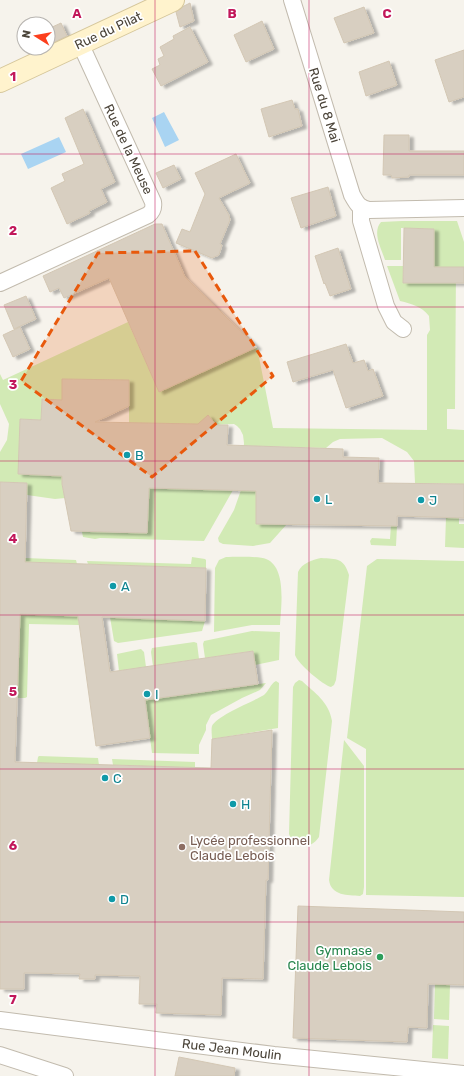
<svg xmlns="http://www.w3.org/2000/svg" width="464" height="1076" font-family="Rubik,sans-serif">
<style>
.green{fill:#d2eab5}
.water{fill:#a9d4f2}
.building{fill:#d8cfc1;stroke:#d3c7b4;filter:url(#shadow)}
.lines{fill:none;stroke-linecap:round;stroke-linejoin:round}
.street-casing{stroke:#c2bbae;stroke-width:18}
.secondary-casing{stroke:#d6c79b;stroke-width:24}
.street{stroke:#fff;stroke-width:16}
.secondary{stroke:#fff3cd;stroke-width:22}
.marked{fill:#e8590c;fill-opacity:0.2;stroke:#e8590c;stroke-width:3;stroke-dasharray:8 5;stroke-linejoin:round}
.grid{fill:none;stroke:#c2185b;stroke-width:1;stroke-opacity:0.55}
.culture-dot{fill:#0f9aa8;stroke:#fff;stroke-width:1.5}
.education-dot{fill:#8d6e63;stroke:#fff;stroke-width:1.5}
.leisure-dot{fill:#2e9e5b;stroke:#fff;stroke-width:1.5}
.labels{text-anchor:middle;stroke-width:3.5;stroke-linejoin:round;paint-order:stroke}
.street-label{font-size:13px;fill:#4b4439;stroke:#fff}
.culture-label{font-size:13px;fill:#0d838f;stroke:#fff;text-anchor:start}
.education-label{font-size:13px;fill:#785e54;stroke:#fff;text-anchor:start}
.leisure-label{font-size:13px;fill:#27864d;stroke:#fff;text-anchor:end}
.grid-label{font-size:13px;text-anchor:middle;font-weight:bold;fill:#c2185b;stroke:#fff;stroke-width:3.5;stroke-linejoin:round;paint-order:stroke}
</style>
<defs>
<filter id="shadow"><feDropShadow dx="4.5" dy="2.5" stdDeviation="1" flood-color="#0004"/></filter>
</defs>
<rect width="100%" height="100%" fill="#f6f3ec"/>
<path class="green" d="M 402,221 L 457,221 L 464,242 L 464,267 L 456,268 L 455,409 L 447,409 L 447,429 L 464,430 L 464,484 L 415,483 L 414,461 L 407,452 L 382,438 L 340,439 L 333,442 L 326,448 L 257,446 L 256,523 L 287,524 L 270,543 L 253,546 L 223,544 L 219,542 L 218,538 L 234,510 L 241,490 L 244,443 L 243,435 L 240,429 L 237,426 L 234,424 L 213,425 L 213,421 L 208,415 L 202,424 L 129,423 L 129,380 L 62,379 L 62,400 L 42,399 L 41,420 L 20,419 L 62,476 L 62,484 L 65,498 L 55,499 L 27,495 L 27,483 L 0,482 L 0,452 L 7,440 L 9,424 L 0,404 L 0,374 L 3,380 L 128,322 L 159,392 L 257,347 L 273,428 L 427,430 L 427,335 L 430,330 L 429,316 C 421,306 412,304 400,301 L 387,266 L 403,266 L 403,283 L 433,283 L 434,229 L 401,228 L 401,260 L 385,260 C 381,248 372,232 381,222 Z
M 73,488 L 104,511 L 103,532 L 147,533 L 149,488 L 233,490 L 204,541 L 100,538 L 95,539 L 83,537 Z
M 446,517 L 459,518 L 459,524 L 464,524 L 464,548 L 445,547 Z
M 391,525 L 397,526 L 396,546 L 371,545 L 370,541 L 372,538 L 390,539 Z
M 192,557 L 205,559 L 206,560 L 206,568 L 88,564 L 87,561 L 191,564 Z
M 226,557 C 234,557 260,556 266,559 C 287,567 281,607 280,625 L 252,625 L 214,632 L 215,568 L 219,560 Z
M 25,558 L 76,560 L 77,564 L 25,562 Z
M 321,558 C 337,559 344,558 349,575 L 336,680 L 334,685 L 331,687 C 323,685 298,664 295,655 L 298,572 C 302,563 312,560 321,558 Z
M 377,559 L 464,561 L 464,897 L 366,895 L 366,749 L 347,738 L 367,566 Z
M 20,614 L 78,616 L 79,625 L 29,624 L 27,697 L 25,698 L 17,698 Z
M 110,617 L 205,621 L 202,631 L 118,643 L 114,641 Z
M 252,631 L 280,632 L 279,660 L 255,665 L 253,651 L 205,658 L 203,644 L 204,641 Z
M 194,642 L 197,643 L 199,659 L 153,666 L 151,652 L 152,648 Z
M 141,649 L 144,652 L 146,667 L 119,671 L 117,654 Z
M 299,680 L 302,681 C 315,693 329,702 332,721 L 319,837 C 312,847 304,848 293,844 L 289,834 L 293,687 L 295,683 Z
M 276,681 L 279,683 L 278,728 L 212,739 C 212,735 211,730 212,726 C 216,716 254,701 264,695 C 269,691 270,684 276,681 Z
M 266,683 L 260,690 L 242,698 L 211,715 L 206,725 L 206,730 L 199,745 L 199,754 L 152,753 L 145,700 Z
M 344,740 L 364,766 L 364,887 L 363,894 L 360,896 C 348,895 331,896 329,880 Z
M 39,756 L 98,758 L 99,765 L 37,763 L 38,757 Z
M 112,759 L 195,762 L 195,768 L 113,765 Z
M 435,984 L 450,984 L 449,1020 L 434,1019 Z
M 433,1025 L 449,1026 L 448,1059 L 432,1058 Z"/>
<path class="water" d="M 164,112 L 179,140 L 165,147 L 152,118 Z
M 59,137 L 66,152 L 28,169 L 21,154 Z"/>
<path class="building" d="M 190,3 L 194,21 L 180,27 L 176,12 L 184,6 Z
M 364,7 L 374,33 L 344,43 L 334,18 Z
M 262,21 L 274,49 L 246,62 L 234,35 Z
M 61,23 L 67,36 L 48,45 L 48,29 Z
M 190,27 L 208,62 L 161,86 L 152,69 L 160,65 L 158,59 L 164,56 L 160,47 L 174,39 L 173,36 Z
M 464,50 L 464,97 L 449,102 L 435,60 Z
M 389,61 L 397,85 L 366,96 L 359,72 Z
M 292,100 L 295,109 L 298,109 L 302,126 L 269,137 L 261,109 Z
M 83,109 L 115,182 L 101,189 L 107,202 L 89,211 L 90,213 L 67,224 L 51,188 L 65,181 L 62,174 L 84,164 L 65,118 Z
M 384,135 L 409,135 L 409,151 L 464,151 L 464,175 L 409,175 L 409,177 L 392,178 L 391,175 L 383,175 Z
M 236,154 L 250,183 L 219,198 L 229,215 L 230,220 L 220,244 L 222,245 L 219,255 L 212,258 L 176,243 L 182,229 L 190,232 L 205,194 L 195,173 Z
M 174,165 L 181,179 L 163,188 L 156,173 Z
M 328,187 L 336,216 L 301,228 L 291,198 Z
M 155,224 L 162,224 L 185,277 L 257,347 L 159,392 L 109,278 L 64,298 L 59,288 L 50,292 L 43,276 Z
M 404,228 L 434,229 L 434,267 L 464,267 L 464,283 L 403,283 Z
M 338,248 L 351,289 L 330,296 L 325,283 L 324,284 L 315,256 Z
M 26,296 L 36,319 L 14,329 L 4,305 Z
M 20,327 L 30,349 L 13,357 L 3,335 Z
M 346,344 L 353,363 L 364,360 L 368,371 L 373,369 L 383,396 L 346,408 L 333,370 L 293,382 L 287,362 Z
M 62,379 L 129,380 L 129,406 L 95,422 L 198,424 L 208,415 L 216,425 L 228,425 L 227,445 L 343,449 L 343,457 L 379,458 L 378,483 L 464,484 L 464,518 L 397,516 L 397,526 L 256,524 L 256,491 L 149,488 L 147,533 L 71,531 L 62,484 L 62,476 L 18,474 L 20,419 L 41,420 L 42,399 L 62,400 Z
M 0,482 L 27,483 L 25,562 L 206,568 L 205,621 L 102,617 L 110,672 L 253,651 L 258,684 L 145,700 L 150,738 L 96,746 L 78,616 L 20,614 L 15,762 L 211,768 L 212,739 L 272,730 L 268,880 L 266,880 L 263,979 L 222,978 L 221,1015 L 156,1013 L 157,1004 L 139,1004 L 140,976 L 95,975 L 95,979 L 79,979 L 80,974 L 24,973 L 24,989 L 0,989 Z
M 298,906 L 464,912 L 464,985 L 428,984 L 427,1028 L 408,1027 L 407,1042 L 293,1038 Z
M 179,1057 L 235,1068 L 234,1076 L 175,1076 Z"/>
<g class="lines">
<defs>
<path id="street" d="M 292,0 L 352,195 C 357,204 359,208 369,210 L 464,208
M 361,209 L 361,221 L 386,306 L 394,322 L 403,329
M 0,283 L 148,215 C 153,211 154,208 153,202 L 80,43
M 0,1020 L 274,1055 L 464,1074
M 0,1055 L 65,1076"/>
<path id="secondary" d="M 0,81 L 173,0"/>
</defs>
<use href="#street" class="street-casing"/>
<use href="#secondary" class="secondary-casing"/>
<use href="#street" class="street"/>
<use href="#secondary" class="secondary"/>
</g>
<path class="marked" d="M 195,251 L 273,376 L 152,477 L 21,381 L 98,253 Z"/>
<path class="grid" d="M 155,0 L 155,1076M 309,0 L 309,1076M 0,154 L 464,154M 0,307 L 464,307M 0,461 L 464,461M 0,615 L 464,615M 0,769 L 464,769M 0,922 L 464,922"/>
<g class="culture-dot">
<circle cx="127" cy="455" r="4"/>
<circle cx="317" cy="499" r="4"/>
<circle cx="421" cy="500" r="4"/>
<circle cx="113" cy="586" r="4"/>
<circle cx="147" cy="694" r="4"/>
<circle cx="105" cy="778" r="4"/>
<circle cx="233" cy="804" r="4"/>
<circle cx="112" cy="899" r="4"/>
</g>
<circle class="education-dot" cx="182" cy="847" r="4"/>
<circle class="leisure-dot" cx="380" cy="957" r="4"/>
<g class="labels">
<g class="street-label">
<text transform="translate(108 30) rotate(-25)" y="5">Rue du Pilat</text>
<text transform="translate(325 105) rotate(73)" y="5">Rue du 8 Mai</text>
<text transform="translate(129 149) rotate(65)" y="5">Rue de la Meuse</text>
<text transform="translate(232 1049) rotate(7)" y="5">Rue Jean Moulin</text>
</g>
<g class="culture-label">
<text x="135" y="460">B</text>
<text x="325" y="504">L</text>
<text x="429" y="505">J</text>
<text x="121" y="591">A</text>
<text x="155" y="699">I</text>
<text x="113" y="783">C</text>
<text x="241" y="809">H</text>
<text x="120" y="904">D</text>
</g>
<g class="education-label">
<text x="190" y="845">Lycée professionnel<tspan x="190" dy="15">Claude Lebois</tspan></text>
</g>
<g class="leisure-label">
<text x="372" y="955">Gymnase<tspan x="372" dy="15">Claude Lebois</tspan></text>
</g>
</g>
<g class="grid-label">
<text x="77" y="18">A</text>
<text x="232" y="18">B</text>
<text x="387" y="18">C</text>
<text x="13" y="81">1</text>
<text x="13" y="235">2</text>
<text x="13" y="389">3</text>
<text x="13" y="543">4</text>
<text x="13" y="696">5</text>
<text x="13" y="850">6</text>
<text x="13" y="1004">7</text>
</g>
<g transform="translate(36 36) rotate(281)"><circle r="19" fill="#ffffff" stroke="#b7b4b0"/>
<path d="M0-3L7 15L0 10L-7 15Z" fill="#fc3f1d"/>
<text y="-6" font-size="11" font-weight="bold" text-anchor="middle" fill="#4b4439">N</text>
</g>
</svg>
